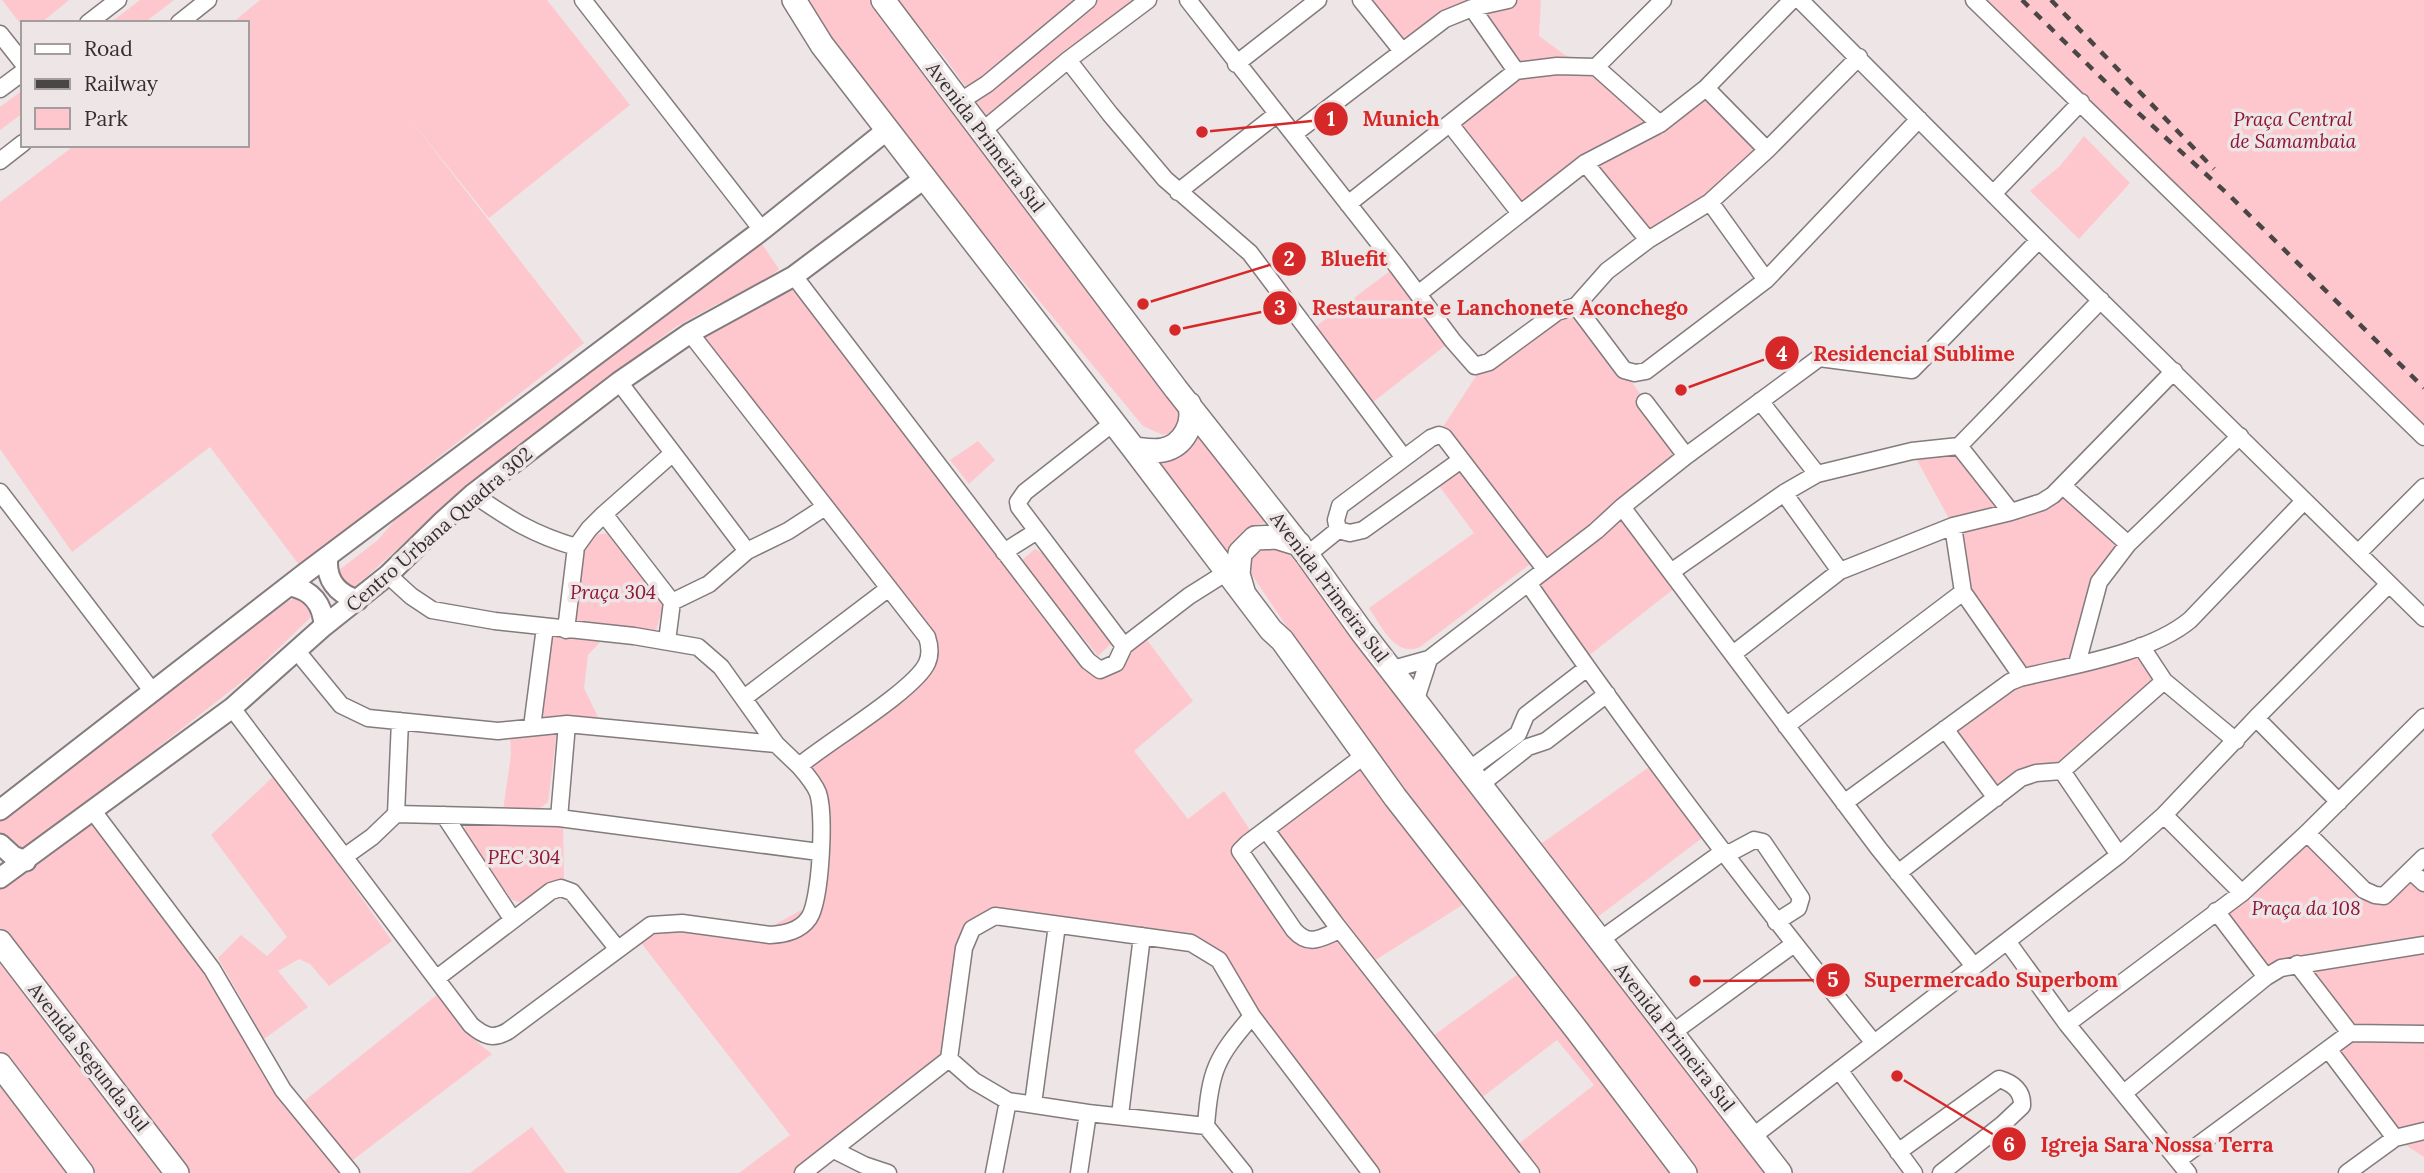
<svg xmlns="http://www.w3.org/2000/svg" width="2424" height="1173" font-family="Lora,serif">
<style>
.green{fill:#fdc7cd;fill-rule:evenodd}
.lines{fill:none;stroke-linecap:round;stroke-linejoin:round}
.minor-casing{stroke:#837b7c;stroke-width:19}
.tertiary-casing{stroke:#837b7c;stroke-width:23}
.secondary-casing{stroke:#837b7c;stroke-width:26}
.minor{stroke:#fff;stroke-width:16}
.tertiary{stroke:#fff;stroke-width:19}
.secondary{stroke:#fff;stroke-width:23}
.rail{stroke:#4a4646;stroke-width:4.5;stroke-dasharray:9 9;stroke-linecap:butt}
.labels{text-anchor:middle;stroke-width:7;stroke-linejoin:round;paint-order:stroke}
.park-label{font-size:19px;font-style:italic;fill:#8d1538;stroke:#eee5e6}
.street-label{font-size:19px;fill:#333030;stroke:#eee5e6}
.leader{fill:none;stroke:#d62828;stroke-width:2.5}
.callout-dot{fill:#d62828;stroke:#eee5e6;stroke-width:2.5}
.mark-label{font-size:21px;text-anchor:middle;font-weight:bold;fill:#fff}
.callout-label{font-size:21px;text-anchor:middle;font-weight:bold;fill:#d62828;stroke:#eee5e6;stroke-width:7;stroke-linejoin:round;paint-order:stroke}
</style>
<rect width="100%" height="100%" fill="#eee5e6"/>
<path class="green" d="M 2,0 L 69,0 L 41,23 L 23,23 L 23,27 Z
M 140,0 L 174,0 L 144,23 L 110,23 Z
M 260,0 L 547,0 L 630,105 L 489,218 L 410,119 L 584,343 L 300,566 L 210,447 L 72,552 L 0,449 L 0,202 L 75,145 L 247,145 L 247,23 L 232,23 Z
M 807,0 L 878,0 L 1184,412 L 1177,431 L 1163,435 L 1143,426 L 934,174 L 825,30 Z
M 897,0 L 1153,0 L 1069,70 L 989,119 L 945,58 Z
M 1361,0 L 1541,0 L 1539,36 L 1565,55 L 1596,67 L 1659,124 L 1706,88 L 1767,150 L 1648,240 L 1585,163 L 1519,212 L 1450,124 L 1516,71 L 1472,7 L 1402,51 Z
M 1971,0 L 2424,0 L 2424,438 Z
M 23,90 L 23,113 L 0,130 L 0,107 Z
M 2084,136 L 2130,183 L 2079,239 L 2030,191 L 2060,166 Z
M 759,240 L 779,269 L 757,288 L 717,304 L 674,328 L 472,482 L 355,587 L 348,587 L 340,581 L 339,570 L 378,540 L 401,513 Z
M 1398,265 L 1451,341 L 1368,406 L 1311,330 Z
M 793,272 L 1097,665 L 1141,632 L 1193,701 L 1134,751 L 1188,819 L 1224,791 L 1256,839 L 1244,850 L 1310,940 L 1334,922 L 1430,1038 L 1521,972 L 1685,1173 L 1371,1173 L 1219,960 L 1191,943 L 1010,917 L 972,929 L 949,1059 L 803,1173 L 739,1173 L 790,1135 L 635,935 L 647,926 L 758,934 L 816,902 L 821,830 L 831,815 L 824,787 L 799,766 L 886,702 L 930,652 L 690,333 ZM 1557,1040 L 1594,1085 L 1512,1149 L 1476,1102 Z
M 1576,306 L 1686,456 L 1623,507 L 1680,584 L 1582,661 L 1528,583 L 1545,569 L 1439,433 L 1478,373 Z
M 1196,422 L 1275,521 C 1242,525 1237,532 1232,564 L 1157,459 Z
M 978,441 L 995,460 L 969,484 L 950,460 Z
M 1959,446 L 2011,512 L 2063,486 L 2128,544 L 2099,582 L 2078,663 L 2141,646 L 2164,681 L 2053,770 L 1996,798 L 1945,729 L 2019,678 L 1963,592 L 1953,526 L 1912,451 Z
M 1461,464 L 1530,559 L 1529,565 L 1420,647 C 1395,658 1381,625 1369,608 L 1474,533 L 1437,483 Z
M 611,533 L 665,601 L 656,630 L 583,625 L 574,617 L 585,540 L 591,535 Z
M 1253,546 L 1283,547 L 1378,661 L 1771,1173 L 1698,1173 L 1328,688 L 1250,572 L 1246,562 Z
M 1035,549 L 1044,554 L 1113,642 L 1098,656 L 1021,561 Z
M 296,598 L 310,608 L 310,618 L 252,674 L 26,850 L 17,850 L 0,832 L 0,818 L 286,602 Z
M 550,632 L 603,639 L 588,655 L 584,688 L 599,719 L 560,715 L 539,719 Z
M 557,730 L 548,802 L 539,809 L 503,810 L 511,755 L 510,734 Z
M 1656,762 L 1710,832 L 1595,919 L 1538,846 Z
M 1360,763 L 1467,902 L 1374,961 L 1268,832 Z
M 275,775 L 392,941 L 329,986 L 310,964 L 299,959 L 278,971 L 308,1007 L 264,1039 L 218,958 L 241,935 L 267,956 L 287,937 L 211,835 Z
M 93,811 L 146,880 L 340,1168 L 340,1173 L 177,1173 L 0,942 L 0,881 Z
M 513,822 L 563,823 L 564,881 L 554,880 L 523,903 L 512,900 L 461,831 L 467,825 Z
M 2307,833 L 2369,893 L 2384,895 L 2411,871 L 2424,883 L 2424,1157 L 2395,1138 L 2328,1049 L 2349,1033 L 2297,964 L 2266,977 L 2216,911 Z
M 0,958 L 161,1173 L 95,1173 L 0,1051 Z
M 438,994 L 477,1042 L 492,1054 L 349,1163 L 303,1102 Z
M 0,1085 L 68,1173 L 0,1173 Z
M 532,1127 L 566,1173 L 470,1173 Z"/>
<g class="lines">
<defs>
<path id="minor" d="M 583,0 L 762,230
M 1188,0 L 1397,266 L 1453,341 L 1475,366 L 1489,362 L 1557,312 L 1576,306 L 1607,271 L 1648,240 L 1710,202 L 1767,150 L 1859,57
M 1361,0 L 1402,51
M 1800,0 L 2039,240 L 2424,618
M 1974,0 L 2424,437
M 1472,8 L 1516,71
M 88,23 L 118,0
M 179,23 L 208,0
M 0,34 L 23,63
M 1068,60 L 1110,114 L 1165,179 L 1250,253 L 1404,458
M 1236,64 L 1318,0
M 1596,67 L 1660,124
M 1706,88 L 1767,150
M 0,89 L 23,72
M 959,102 L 987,84 L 1088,0
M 1450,124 L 1519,212
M 981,132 L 1068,60 L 1148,0
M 1294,134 L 1445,19 L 1472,8 L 1508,0
M 0,161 L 23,143
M 1585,163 L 1648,240
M 1178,192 L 1277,114
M 1993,194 L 2081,102
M 1710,202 L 1766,280
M 1348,204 L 1516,71 L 1557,66 L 1596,67 L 1663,0
M 794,276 L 1088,661 L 1100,670 L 1116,663 L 1124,646 L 1019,507 L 1018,502 L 1025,492 L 1113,423
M 1418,294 L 1585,163 L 1660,124 L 1706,88 L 1792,0
M 1576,306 L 1624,370 L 1635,373 L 1646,371 L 1766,280 L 1919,119
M 1760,401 L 1817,474
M 1645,402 L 1686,456
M 1959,446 L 2011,512
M 673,453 L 747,551
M 2063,486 L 2128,544
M 0,492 L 153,692
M 1784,493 L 1840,571
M 473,494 C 511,520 532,534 576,547 L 589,529 L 604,514 L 672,602 L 667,641
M 1622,507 L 1879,849 L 1974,966
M 604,514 L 673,453 L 619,382
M 1338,530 L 1336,520 L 1340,506 L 1431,438 L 1439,435 L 1444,437 L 1545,569
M 1338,530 L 1350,533 L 1363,530 L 1461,460
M 1004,552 L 1037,531
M 2358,553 L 2424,487
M 1307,555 L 1338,530
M 1671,572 L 1784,493 L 1817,474 L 1912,451 L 1959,446 L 2101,300
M 388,575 L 411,596 L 432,610 L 495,621 L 634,636 L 698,647 L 721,667 L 776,744 L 799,766
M 1528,583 C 1637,741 1753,894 1874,1043
M 1963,592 L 2018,671 L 2020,678
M 672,602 L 709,584 L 747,551 L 788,531 L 825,507
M 566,630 L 576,547
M 1124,646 L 1189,596 L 1227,572
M 2141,646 L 2164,681 L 2236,741
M 296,650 L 341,705 L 368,718 L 498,731 L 567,724 L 776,744
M 1733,654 L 1840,571 L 1953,526 L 2011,512 L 2042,502 L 2053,495 L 2174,371
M 2077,664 L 2099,582 L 2128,544 L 2240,436
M 1393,669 L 1429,659 L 1596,531 L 1622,507 L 1686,456 L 1819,358 L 1912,370 L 2039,240
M 744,698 L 889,588
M 1416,699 L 1429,659
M 232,708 L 471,1025 C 484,1036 493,1040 508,1031 L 651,925 L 682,923 L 770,935 C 785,934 800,931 809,918 C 821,900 825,814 818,793 C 814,783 806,774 799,766 C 826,743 915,690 927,663 C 931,654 930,646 927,637 L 690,333
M 2256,718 L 2339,802
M 1786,726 L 1963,592 L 1953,526
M 532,727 L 545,627
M 1945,729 L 1996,798
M 1470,769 L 1518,734 L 1526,715 L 1587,668
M 1481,784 L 1528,747 L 1546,741 L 1607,694
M 1844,803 L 2010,682 L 2020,678 C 2072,665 2149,654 2190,620 L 2304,501
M 93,811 L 212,969 L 283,1090 L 351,1173
M 396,814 L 400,721
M 444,815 L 513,920
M 2164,815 L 2242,893
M 559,818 L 567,724
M 1266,830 L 1334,922 L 1531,1173
M 2307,833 L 2364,890 L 2375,895 L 2384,896 L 2424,857
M 1726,855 L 1754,840 L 1763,842 L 1801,898 L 1798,908 L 1776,922
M 2119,855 L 2062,771 L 2164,681
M 344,857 L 372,837 L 396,814 L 559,818 L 819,852
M 2411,871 L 2424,883
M 1898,873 L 2021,778 L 2036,773 L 2062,771
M 2216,911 L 2266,977
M 1340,930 C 1322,937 1310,948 1294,930 L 1240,851 L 1248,843 L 1365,755
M 1600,940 L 1724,851
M 2007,941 L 2067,1024 L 2188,1173
M 2297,964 L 2350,1033
M 437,978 L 551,891 L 561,888 L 572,892 L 617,948
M 2067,1024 L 2242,893 L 2307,833 L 2424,717
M 1672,1033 L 1794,944
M 2328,1049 L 2395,1138
M 949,1059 L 974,1081 L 1008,1101 L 1088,1113 L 1206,1126 L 1244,1173
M 1839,1070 L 1914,1173
M 2124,1093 L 2266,977 L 2281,968 L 2424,945
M 1033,1104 L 1057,925
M 1120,1115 L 1142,936
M 1206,1126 C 1210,1070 1216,1058 1252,1016
M 1752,1137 L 2119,855 L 2164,815 L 2256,718 L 2389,584
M 834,1150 L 864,1165 L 888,1173
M 1898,1152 L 1999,1079 C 2013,1083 2023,1091 2022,1106 L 2003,1124 L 1941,1173
M 2178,1160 L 2350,1033 L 2424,1034
M 803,1173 L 949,1059 L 964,948 L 972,929 L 995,916 L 1191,943 L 1219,960 L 1252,1016 L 1371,1173
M 994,1173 L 1008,1101
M 1079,1173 L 1088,1113
M 2347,1173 L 2395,1138 L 2424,1131"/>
<path id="tertiary" d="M 328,556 C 325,578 336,594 358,600
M 290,586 C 312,590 323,604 324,626
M 0,810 L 304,574 L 762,230 L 887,130
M 0,844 L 13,856 L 26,861
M 0,878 L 232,708 L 324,626 L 388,575 L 443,521 L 473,494 L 619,382 L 690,333 L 794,276 L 925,178"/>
<path id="secondary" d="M 794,0 L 822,45 L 1134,449 L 1271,630 L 1282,640 L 1395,797 L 1576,1029 L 1685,1173
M 883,0 L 1176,389 L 1307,555 L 1362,632 L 1780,1173
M 1134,449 C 1144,450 1153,452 1163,450 C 1183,446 1196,423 1189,404
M 1243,591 L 1238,574 L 1240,553 L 1255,538 L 1276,537 L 1299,544
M 0,942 L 177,1173
M 0,1065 L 82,1173"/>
</defs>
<use href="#minor" class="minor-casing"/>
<use href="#tertiary" class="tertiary-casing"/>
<use href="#secondary" class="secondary-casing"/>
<use href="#minor" class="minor"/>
<use href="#tertiary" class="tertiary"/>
<use href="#secondary" class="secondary"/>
<path class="rail" d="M 2022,0 L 2124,100 L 2230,196 L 2424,388
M 2051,0 L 2214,169"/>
</g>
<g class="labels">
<g class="park-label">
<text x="2293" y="126">Praça Central<tspan x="2293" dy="22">de Samambaia</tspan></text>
<text x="613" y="599">Praça 304</text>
<text x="524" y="864">PEC 304</text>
<text x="2306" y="915">Praça da 108</text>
</g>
<g class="street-label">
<text transform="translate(986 137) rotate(53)" y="7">Avenida Primeira Sul</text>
<text transform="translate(439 529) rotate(-41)" y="7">Centro Urbana Quadra 302</text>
<text transform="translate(1330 587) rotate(53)" y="7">Avenida Primeira Sul</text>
<text transform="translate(1675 1037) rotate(52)" y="7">Avenida Primeira Sul</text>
<text transform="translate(89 1057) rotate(52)" y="7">Avenida Segunda Sul</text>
</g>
</g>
<path class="leader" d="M1202 132L1331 119M1143 304L1289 259M1175 330L1280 308M1681 390L1782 353M1695 981L1833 980M1897 1076L2009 1144"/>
<g class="callout-dot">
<circle cx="1202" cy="132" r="7"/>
<circle cx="1143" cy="304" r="7"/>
<circle cx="1175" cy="330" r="7"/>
<circle cx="1681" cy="390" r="7"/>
<circle cx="1695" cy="981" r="7"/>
<circle cx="1897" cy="1076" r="7"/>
<circle cx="1331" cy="119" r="18"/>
<circle cx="1289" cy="259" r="18"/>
<circle cx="1280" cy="308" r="18"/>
<circle cx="1782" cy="353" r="18"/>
<circle cx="1833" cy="980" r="18"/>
<circle cx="2009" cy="1144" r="18"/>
</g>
<g class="mark-label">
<text x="1331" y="126">1</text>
<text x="1289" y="266">2</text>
<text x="1280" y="315">3</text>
<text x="1782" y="361">4</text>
<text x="1833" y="987">5</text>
<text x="2009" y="1152">6</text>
</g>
<g class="callout-label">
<text x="1401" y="126">Munich</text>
<text x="1354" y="266">Bluefit</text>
<text x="1500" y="315">Restaurante e Lanchonete Aconchego</text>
<text x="1914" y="361">Residencial Sublime</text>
<text x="1991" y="987">Supermercado Superbom</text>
<text x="2157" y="1152">Igreja Sara Nossa Terra</text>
</g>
<rect x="21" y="21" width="228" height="126" fill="#eee5e6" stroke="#a39d9d" stroke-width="2"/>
<rect x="35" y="44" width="35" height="10" fill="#ffffff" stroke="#a39d9d" stroke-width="2"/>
<text x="84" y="56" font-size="21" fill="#333030">Road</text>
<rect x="35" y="79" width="35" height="10" fill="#4a4646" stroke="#a39d9d" stroke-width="2"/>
<text x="84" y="91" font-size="21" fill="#333030">Railway</text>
<rect x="35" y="108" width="35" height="21" fill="#fdc7cd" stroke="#a39d9d" stroke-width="2"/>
<text x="84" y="126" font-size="21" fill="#333030">Park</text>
</svg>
